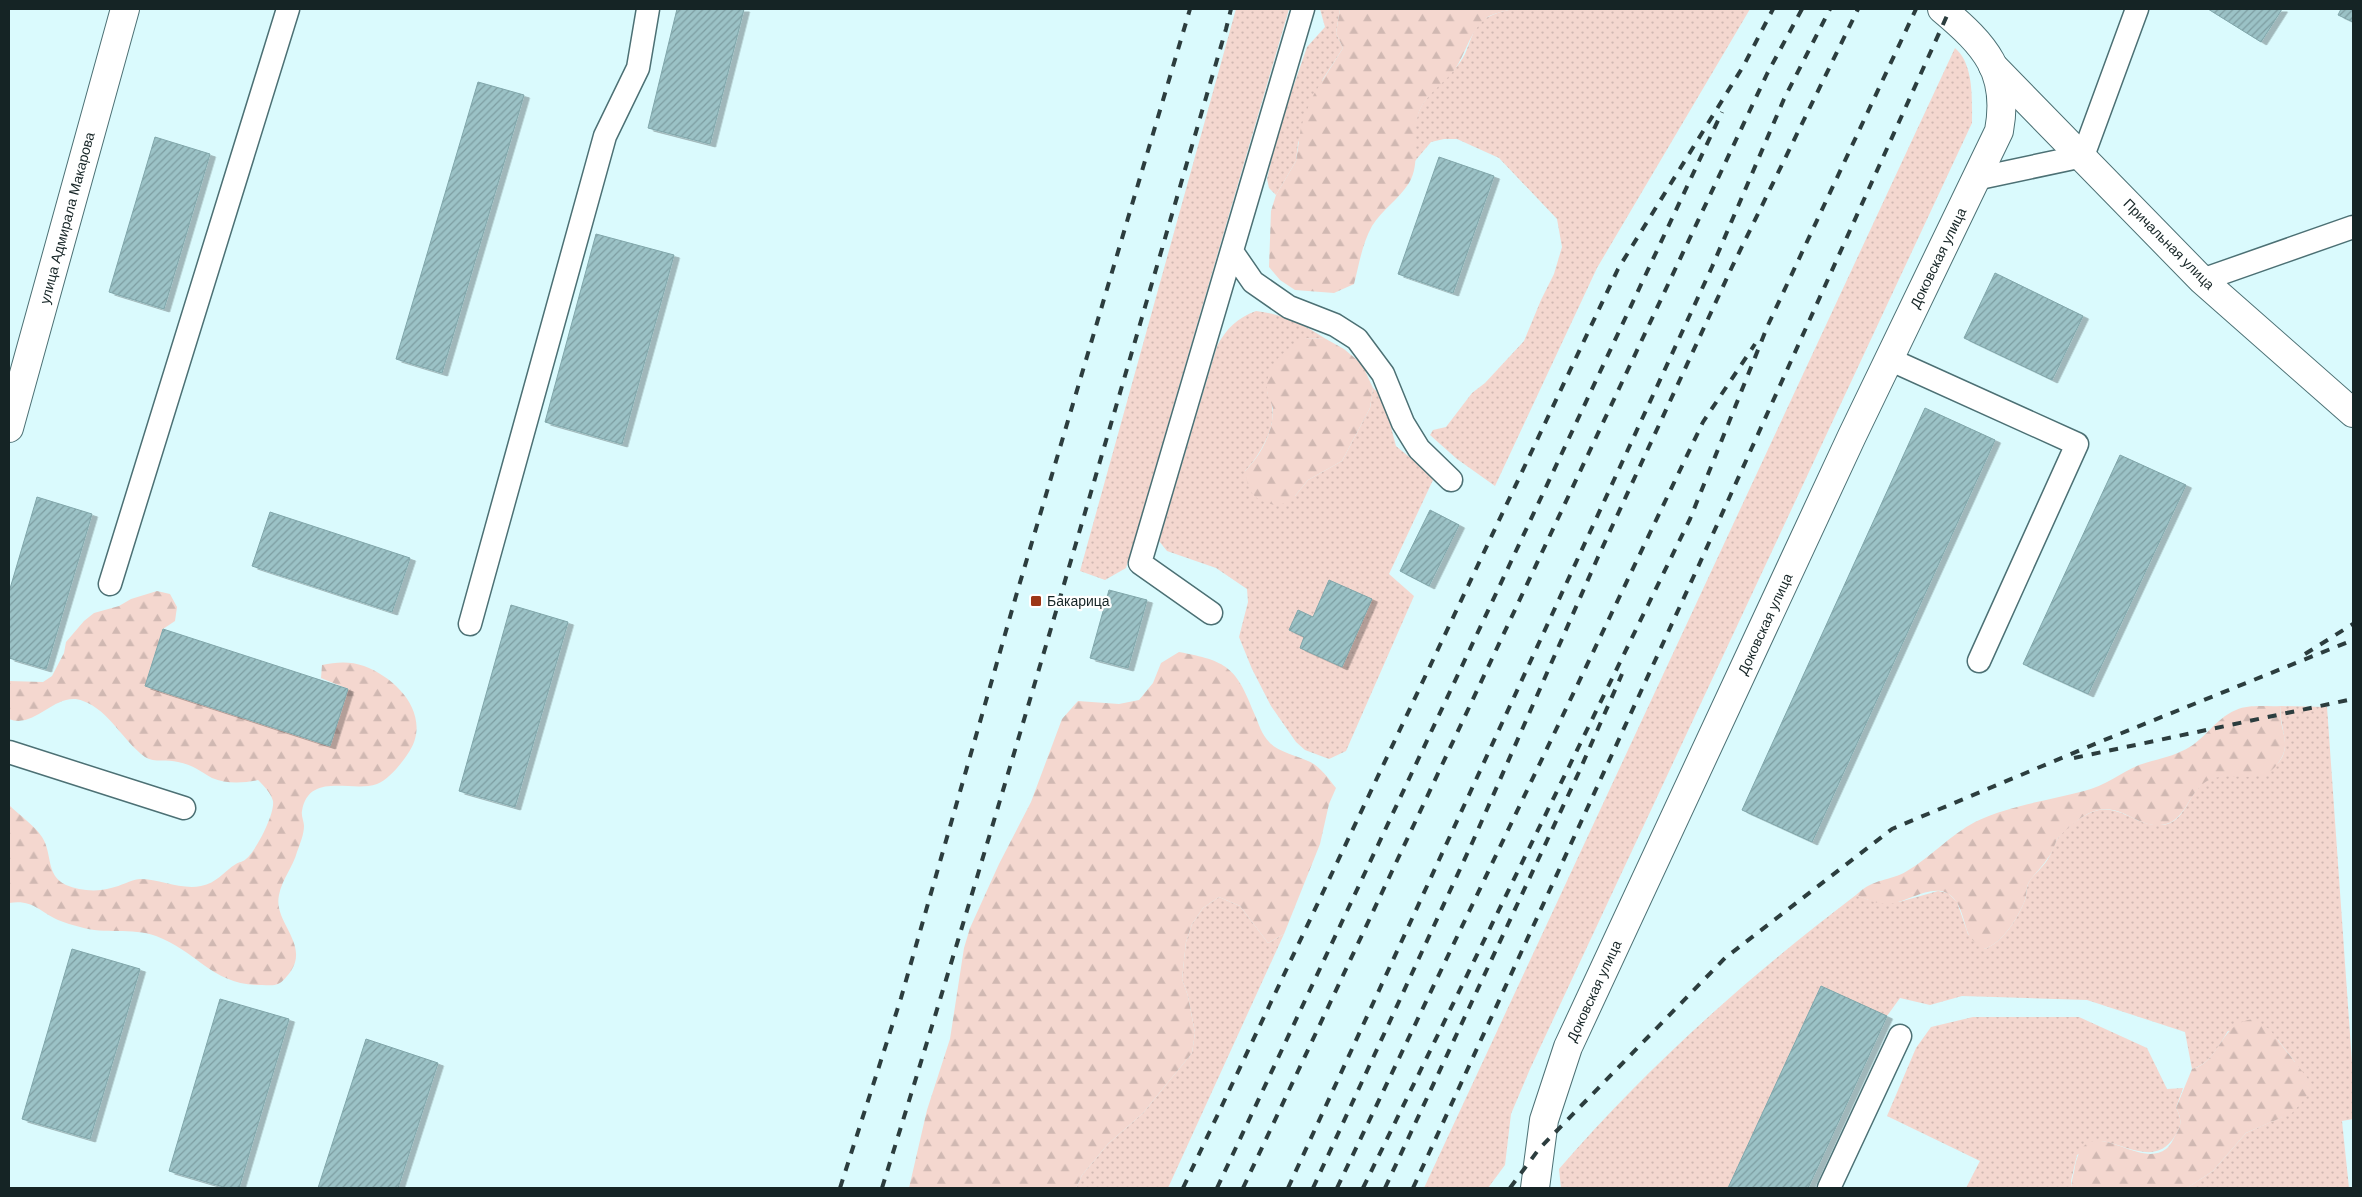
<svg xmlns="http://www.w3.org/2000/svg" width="2362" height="1197" font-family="Arial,sans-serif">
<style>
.grass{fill:url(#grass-dots)}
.forest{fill:url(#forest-firs)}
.building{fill:url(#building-hatch);stroke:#80a6aa;filter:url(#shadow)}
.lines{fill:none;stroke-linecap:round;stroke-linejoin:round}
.service-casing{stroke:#4c7074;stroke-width:25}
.minor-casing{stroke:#4c7074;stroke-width:30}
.tertiary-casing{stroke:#4c7074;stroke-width:30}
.service{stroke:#fff;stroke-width:22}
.minor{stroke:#fff;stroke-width:28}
.tertiary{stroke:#fff;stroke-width:28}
.rail{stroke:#2c3d3e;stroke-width:4;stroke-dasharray:9 9;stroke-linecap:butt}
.poi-dot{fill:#9d3616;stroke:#fff;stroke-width:2}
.labels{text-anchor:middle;stroke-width:4.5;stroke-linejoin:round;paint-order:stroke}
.street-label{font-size:14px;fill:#152425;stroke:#fff}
.poi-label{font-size:14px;fill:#152425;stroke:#fff;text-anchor:start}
</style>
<defs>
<pattern id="grass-dots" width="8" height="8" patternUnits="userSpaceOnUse" patternTransform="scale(1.25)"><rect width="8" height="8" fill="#f4d7cf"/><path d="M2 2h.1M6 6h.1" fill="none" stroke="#d0b8b2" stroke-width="1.8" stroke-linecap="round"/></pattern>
<pattern id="forest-firs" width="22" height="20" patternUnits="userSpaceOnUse" patternTransform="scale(1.25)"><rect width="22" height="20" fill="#f4d7cf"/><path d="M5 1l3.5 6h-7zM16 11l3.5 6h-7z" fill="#d0b8b2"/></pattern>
<pattern id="building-hatch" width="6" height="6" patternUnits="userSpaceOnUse" patternTransform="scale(1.25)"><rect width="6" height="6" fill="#9bc2c6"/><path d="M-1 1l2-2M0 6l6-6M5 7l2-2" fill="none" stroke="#7d9da1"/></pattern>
<filter id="shadow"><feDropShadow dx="5.5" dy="3" stdDeviation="0" flood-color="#0004"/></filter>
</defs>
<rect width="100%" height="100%" fill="#dafafd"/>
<path class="grass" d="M 1236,9 L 1289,9 L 1126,568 L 1105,580 L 1080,571 Z
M 1320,9 L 1340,9 L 1336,33 L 1343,48 L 1323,79 L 1298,143 L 1296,161 L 1276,195 L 1269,188 L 1267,179 L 1279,128 L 1307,47 L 1325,27 Z
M 1515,9 L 1750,9 L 1597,268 L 1495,486 L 1457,459 L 1430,435 L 1433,430 L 1446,427 L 1472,393 L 1485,383 L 1524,341 L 1541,300 L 1554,274 L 1562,247 L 1557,219 L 1499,158 L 1457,139 L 1444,139 L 1431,142 L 1415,161 C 1415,146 1413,128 1418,114 C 1427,89 1453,78 1465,54 C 1471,41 1473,26 1486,18 C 1495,13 1505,10 1515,9 Z
M 1955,48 C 1974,64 1972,99 1972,123 L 1530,1069 L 1511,1114 L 1505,1165 L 1488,1188 L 1424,1188 Z
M 1256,311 C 1283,314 1302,324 1326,339 L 1306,338 L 1267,392 C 1269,397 1272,402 1272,407 C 1276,429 1259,456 1245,471 L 1295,496 L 1308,480 L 1342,461 L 1370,408 L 1373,388 L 1383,397 L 1396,446 L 1425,470 L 1433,480 L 1389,574 L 1414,596 L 1346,751 L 1329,759 L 1305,750 L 1296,742 L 1271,706 L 1252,669 L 1239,637 L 1248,602 L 1247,589 L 1216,568 L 1167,551 L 1159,541 L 1217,346 C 1227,328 1237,318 1256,311 Z
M 2281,706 L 2327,707 L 2353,1077 L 2353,1119 L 2342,1121 L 2349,1188 L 2187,1188 L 2213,1171 L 2246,1133 L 2282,1117 L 2295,1062 L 2278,1040 L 2228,1031 C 2218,1047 2210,1064 2192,1069 L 2185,1032 L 2087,1000 L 1962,996 L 1930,1005 L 1900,998 L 1887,1016 L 1821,986 L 1728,1188 L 1561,1188 L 1559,1169 C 1648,1066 1748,977 1856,895 L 1869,900 L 1899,902 L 1938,891 L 1948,893 L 1957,902 L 1968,934 L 1985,949 C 2003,942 2018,918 2025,900 C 2027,895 2026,887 2029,882 C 2033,875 2041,869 2046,862 C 2052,854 2053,846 2058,838 C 2063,831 2075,821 2084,816 C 2115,797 2131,825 2159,825 C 2186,826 2188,791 2206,781 C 2227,769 2256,783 2275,766 C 2295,749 2278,727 2281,706 Z
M 1219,897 L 1240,906 L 1268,943 L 1284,934 L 1168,1188 L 1076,1188 L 1082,1175 L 1108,1144 L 1143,1113 L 1192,1053 L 1195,1033 L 1188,996 L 1182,979 L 1186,942 L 1192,924 L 1203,908 Z
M 1973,1017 L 2079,1017 L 2147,1048 L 2167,1089 L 2183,1088 L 2176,1108 C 2182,1119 2182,1126 2175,1136 C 2156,1166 2129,1146 2102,1141 L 2077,1155 L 2071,1181 L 2072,1188 L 1966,1188 L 1980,1161 L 1887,1116 L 1916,1048 L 1931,1027 Z"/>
<path class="forest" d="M 1340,9 L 1515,9 C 1505,11 1491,13 1484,20 C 1469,34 1466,53 1455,69 C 1443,85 1424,95 1418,115 C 1412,136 1421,163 1409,183 C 1399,199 1382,210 1372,226 C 1362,244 1359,265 1354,284 L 1334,293 L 1295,290 L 1280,280 L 1269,267 L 1271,211 L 1276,195 L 1296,161 L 1301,127 L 1307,110 L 1314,94 L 1343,48 L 1336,33 Z
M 1306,338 L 1326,339 L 1344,349 L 1362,364 L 1373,388 L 1370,408 L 1342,461 L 1308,480 L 1295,496 L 1279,506 C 1254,500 1249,496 1245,471 C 1261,455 1273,433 1273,409 C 1272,403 1267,397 1267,391 C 1265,364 1284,350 1306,338 Z
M 157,591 L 170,594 L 177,607 L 175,621 L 163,629 L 145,686 L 329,746 L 348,689 L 321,678 L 322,665 C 336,662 350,661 364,666 C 399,679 434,718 407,755 C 401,764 388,780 377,784 C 352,793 309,771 302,811 C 301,816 304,821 304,826 C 304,834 300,844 297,852 C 293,867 282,879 279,895 C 273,922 309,943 291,971 C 288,975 283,982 278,984 C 274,986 267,985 262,985 C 213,986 197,951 156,936 C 131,927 105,935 80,927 C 73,925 65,923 58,920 C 39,911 32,899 9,903 L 9,805 C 19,815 34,825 42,837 C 53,854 45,875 66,885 C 79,891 98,892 111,888 C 121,886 130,880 140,879 C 160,879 181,890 201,886 C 217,883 223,872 236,864 C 239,862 243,862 246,859 C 256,851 275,814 273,801 C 271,793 264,786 258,780 C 244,783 226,784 212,778 C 200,771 193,765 178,762 C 168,759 154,763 145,757 C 122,740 110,711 83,701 C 56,690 35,730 9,719 L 9,681 L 43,682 L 52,676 L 64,653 L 66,642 L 84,621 L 94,613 L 119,606 L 131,599 Z
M 1179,652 C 1227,661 1236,667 1254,713 C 1259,724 1261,734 1270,743 C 1279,752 1297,756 1308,761 C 1320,766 1328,778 1336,788 L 1329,804 L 1320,844 L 1284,934 L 1268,943 L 1240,906 L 1219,897 L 1203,908 L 1192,924 L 1186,942 L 1182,979 L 1188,996 L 1195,1033 L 1192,1053 L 1143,1113 L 1108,1144 L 1082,1175 L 1076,1188 L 909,1188 L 927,1110 L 950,1039 L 964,948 L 970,928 L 999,864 L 1031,802 L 1062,719 L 1078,701 L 1119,704 L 1139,700 L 1153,683 L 1161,663 Z
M 2281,706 C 2277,731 2296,743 2275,767 C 2258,786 2229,769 2207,781 C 2188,791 2186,824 2160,825 C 2132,827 2118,796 2084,816 C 2077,820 2063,832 2058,838 C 2054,845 2053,852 2048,858 C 2042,867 2034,874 2029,882 C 2026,887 2027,894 2025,900 C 2018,918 2003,942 1985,949 C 1978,945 1971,941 1968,933 C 1963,920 1961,900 1947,893 C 1930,885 1907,902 1890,904 C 1879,905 1866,899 1856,895 C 1875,877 1889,882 1907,871 C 1931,857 1950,835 1975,822 C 2010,805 2047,801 2084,791 C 2105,786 2120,773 2139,765 C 2153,760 2168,758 2182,751 C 2204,742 2214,719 2236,710 C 2250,704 2266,707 2281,706 Z
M 2254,1019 L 2270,1030 L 2312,1084 L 2311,1092 L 2292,1113 L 2246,1133 L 2213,1171 L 2187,1188 L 2072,1188 C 2071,1180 2074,1174 2075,1166 C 2087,1108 2137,1171 2166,1149 C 2170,1146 2173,1140 2175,1136 C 2182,1126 2182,1119 2176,1108 L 2192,1069 C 2222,1061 2219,1022 2254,1019 Z"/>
<path class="building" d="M 677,9 L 744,9 L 710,144 L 648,128 Z
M 2208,9 L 2282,9 L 2261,42 Z
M 2341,9 L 2353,9 L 2353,22 L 2338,15 Z
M 478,82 L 524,95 L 442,373 L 396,359 Z
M 155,137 L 210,154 L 164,309 L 109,292 Z
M 1439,157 L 1494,176 L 1453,293 L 1398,274 Z
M 596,234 L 674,255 L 622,444 L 545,422 Z
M 1995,273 L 2083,316 L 2052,380 L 1964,338 Z
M 1925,408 L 1995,440 L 1812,842 L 1742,810 Z
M 2120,455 L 2186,485 L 2088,694 L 2023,664 Z
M 37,497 L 92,514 L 46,669 L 9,658 L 9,592 Z
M 1430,510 L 1459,525 L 1429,586 L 1400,571 Z
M 270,512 L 410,558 L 392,612 L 252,566 Z
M 1329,580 L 1372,599 L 1342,667 L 1300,648 L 1304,637 L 1289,630 L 1298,610 L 1313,617 Z
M 1109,590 L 1147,600 L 1128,668 L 1090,658 Z
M 511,605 L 568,622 L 515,807 L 459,791 Z
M 163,629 L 348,689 L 330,746 L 145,686 Z
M 72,949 L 140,969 L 90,1139 L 22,1119 Z
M 1821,986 L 1887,1016 L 1808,1188 L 1728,1188 Z
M 220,999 L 289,1019 L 239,1188 L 227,1188 L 169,1171 Z
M 366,1039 L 438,1063 L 398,1188 L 318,1188 Z"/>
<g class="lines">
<defs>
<path id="service" d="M 1975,179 L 2083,156 L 2137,9
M 1233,253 L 1253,282 L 1289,307 L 1335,325 L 1357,339 L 1383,374 L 1403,423 L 1419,449 L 1451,480
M 2202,280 L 2353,227
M 1889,359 L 2077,444 L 1979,661
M 110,584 L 288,9
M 1211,613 L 1140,563 L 1303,9
M 470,624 L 605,136 L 638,68 L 648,9
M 9,752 L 184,808
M 1829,1188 L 1900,1036"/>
<path id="minor" d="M 1993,66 L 2202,280 L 2353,413"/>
<path id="tertiary" d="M 9,428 L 125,9
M 1535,1188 L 1544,1120 L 1568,1047 L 1852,436 L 1999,131 C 2010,72 1985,45 1942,9"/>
</defs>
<use href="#service" class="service-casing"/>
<use href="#minor" class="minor-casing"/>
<use href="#tertiary" class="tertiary-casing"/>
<use href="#service" class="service"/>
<use href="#minor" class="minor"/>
<use href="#tertiary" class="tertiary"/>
<path class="rail" d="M 2305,654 L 2353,624
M 2074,758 L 2353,699
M 840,1188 L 901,998 L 1016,596 L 1190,9
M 882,1188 C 1002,803 1113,416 1226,29 L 1231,9
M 1183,1188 L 1618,269 L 1744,65 L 1773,9
M 1217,1188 L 1722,112
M 1243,1188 L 1767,74 L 1802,9
M 1288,1188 L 1712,267 L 1784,99 L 1830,9
M 1313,1188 L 1473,841 L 1598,557 L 1732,267 L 1858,9
M 1337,1188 L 1703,422 L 1755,344
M 1363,1188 L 1690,519 L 1768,325 L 1916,9
M 1385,1188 L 1579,772 L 1622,674
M 1413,1188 L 1698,567 L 1950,9
M 1510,1188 L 1539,1149 L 1725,958 L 1892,829 L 2102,741 L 2353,640"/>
</g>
<rect class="poi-dot" x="1030" y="595" width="12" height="12" rx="2.5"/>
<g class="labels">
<g class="street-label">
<text transform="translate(67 218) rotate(-75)" y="5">улица Адмирала Макарова</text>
<text transform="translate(2169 244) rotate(45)" y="5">Причальная улица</text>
<text transform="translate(1938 258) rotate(-64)" y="5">Доковская улица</text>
<text transform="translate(1765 624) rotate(-65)" y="5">Доковская улица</text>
<text transform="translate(1594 991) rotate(-65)" y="5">Доковская улица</text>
</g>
<g class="poi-label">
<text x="1047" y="606">Бакарица</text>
</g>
</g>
<rect width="2362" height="1197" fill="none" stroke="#152425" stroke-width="20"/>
</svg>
